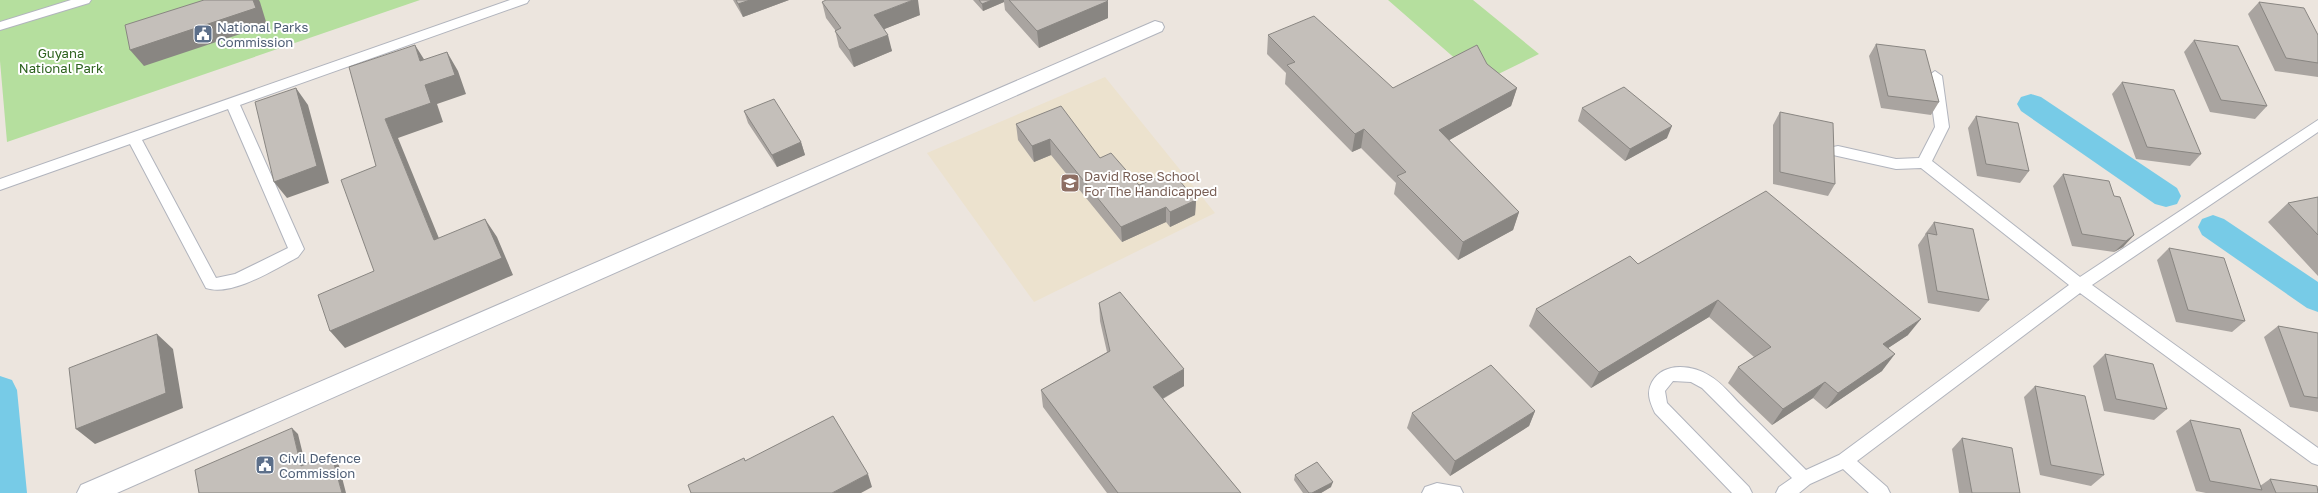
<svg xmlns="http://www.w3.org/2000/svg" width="2318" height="493" font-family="'Golos Text',sans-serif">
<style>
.education{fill:#ece2ce}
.green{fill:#b5df9e}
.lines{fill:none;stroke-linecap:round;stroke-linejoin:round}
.canal{fill:#77cbe7;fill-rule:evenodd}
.service-casing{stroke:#b1b4bd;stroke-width:2}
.minor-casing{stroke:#b1b4bd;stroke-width:2}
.service{fill:#fff;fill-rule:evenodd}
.minor{fill:#fff;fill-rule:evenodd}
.wall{fill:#a9a4a0}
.shaded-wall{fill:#898682}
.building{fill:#c4bfba;stroke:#898682}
.labels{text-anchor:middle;stroke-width:4;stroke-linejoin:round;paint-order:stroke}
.service-label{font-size:13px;fill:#4e5e75;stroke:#fff;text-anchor:start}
.park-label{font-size:13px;fill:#2e631f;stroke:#fff}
.education-label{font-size:13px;fill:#785e54;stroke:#fff;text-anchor:start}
</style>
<rect width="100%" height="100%" fill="#ece5de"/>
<path class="education" d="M 1105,77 L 1215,213 L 1034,302 L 927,153 Z"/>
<path class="green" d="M 0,0 L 420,0 L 7,142 L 0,61 Z
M 1388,0 L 1473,0 L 1539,54 L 1482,82 Z"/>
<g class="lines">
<path class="canal" d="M 2031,94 L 2041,97 L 2177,188 L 2181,196 L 2177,204 L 2166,207 L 2155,204 L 2021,111 L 2017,104 L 2021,97 Z
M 2213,215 L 2224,219 L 2318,282 L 2318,312 L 2307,308 L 2202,235 L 2198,227 L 2202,219 Z
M 0,376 L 12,380 L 17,390 L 27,493 L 0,493 Z"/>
<defs>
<path id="service" d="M 71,0 L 91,0 L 89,3 L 0,30 L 0,22 Z
M 510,0 L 529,0 L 527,3 L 240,105 L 304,249 L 298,257 C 275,269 232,297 206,288 L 130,144 L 0,190 L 0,179 ZM 228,109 L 288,248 L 235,274 L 216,278 L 142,140 Z
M 1935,71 L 1942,76 L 1949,127 L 1932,161 L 2080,277 L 2318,120 L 2318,132 L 2092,285 L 2318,448 L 2318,465 L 2312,463 L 2080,293 L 1857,461 L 1887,487 L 1890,493 L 1869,493 L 1843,469 L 1810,484 L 1799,493 L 1776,493 L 1779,487 L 1792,478 L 1702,388 L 1691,382 L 1673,381 L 1665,391 L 1667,403 L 1749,487 L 1752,493 L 1732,493 L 1655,413 C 1650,402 1646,393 1652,382 C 1664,361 1693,365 1710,376 C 1722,383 1731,395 1741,405 C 1763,427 1784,448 1806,470 L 1839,455 L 2069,285 L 1921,168 L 1896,169 L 1833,155 L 1831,151 L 1833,147 L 1838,146 L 1896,159 L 1919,158 L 1935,127 L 1928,76 Z
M 1437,483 L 1460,487 L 1463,493 L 1422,493 L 1425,487 Z"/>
<path id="minor" d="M 1155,21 L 1162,23 L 1164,27 L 1162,31 L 117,493 L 77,493 L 81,485 Z"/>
</defs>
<use href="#service" class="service-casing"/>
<use href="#minor" class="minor-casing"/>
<use href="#service" class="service"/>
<use href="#minor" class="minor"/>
</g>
<path class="wall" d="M 733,0 L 789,0 L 743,17 Z
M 973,0 L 1107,0 L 1108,18 L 1039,48 L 1005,10 L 1004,2 L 983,11 Z
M 822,2 L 920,15 L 884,29 L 892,51 L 854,67 L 839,47 L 835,30 L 826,18 Z
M 2259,2 L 2318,35 L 2318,77 L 2275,71 L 2248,14 Z
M 1268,35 L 1393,88 L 1487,64 L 1517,88 L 1511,106 L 1449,140 L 1519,212 L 1513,230 L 1458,260 L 1394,194 L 1396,183 L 1361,148 L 1352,152 L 1285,84 L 1286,73 L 1267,54 Z
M 2194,40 L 2267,106 L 2255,119 L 2210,112 L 2184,52 Z
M 1876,44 L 1939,102 L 1931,115 L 1881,108 L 1869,56 Z
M 2122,82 L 2201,154 L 2190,166 L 2136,159 L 2112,94 Z
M 1582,108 L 1667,138 L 1625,161 L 1578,121 Z
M 744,111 L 801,142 L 805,155 L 777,167 L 748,123 Z
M 1780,112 L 1835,184 L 1828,196 L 1773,184 L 1773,125 Z
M 1976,116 L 2029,171 L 2020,183 L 1977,176 L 1968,128 Z
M 1016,124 L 1100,158 L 1139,185 L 1196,200 L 1195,215 L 1170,227 L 1166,222 L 1122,242 L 1051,155 L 1034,162 L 1018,140 Z
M 2063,174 L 2114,196 L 2134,235 L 2123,247 L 2114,252 L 2072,246 L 2053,186 Z
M 2318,197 L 2318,276 L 2268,222 L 2288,203 Z
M 1934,222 L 1989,300 L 1979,312 L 1928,303 L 1918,245 L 1925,235 L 1925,234 Z
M 2169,248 L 2245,321 L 2232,332 L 2176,322 L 2157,260 Z
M 1638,264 L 1908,335 L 1888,348 L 1882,371 L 1826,409 L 1813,398 L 1772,425 L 1728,383 L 1738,367 L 1754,357 L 1709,317 L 1591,388 L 1529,326 L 1536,309 Z
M 1099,303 L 1184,386 L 1163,399 L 1241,493 L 1107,493 L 1043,407 L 1041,390 L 1107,352 L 1100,321 Z
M 2278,326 L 2318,333 L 2318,412 L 2290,407 L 2264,337 Z
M 2105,354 L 2167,409 L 2154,420 L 2104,411 L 2093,366 Z
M 2035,386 L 2104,475 L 2091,486 L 2040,475 L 2024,397 Z
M 1535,411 L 1529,426 L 1450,476 L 1407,428 L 1412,413 Z
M 2190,420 L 2260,486 L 2270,479 L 2318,493 L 2206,493 L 2196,491 L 2176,431 Z
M 1962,438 L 2020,493 L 1959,493 L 1952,449 Z
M 1295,475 L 1331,487 L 1321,493 L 1303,493 L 1294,480 Z"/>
<path class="shaded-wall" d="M 253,0 L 259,0 L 260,2 L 267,25 L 144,66 L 130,50 Z
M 750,0 L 789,0 L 743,17 L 738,4 Z
M 913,0 L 918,0 L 920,15 L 877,32 L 874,15 Z
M 992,0 L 1004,0 L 1004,2 L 983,11 L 982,4 Z
M 1108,1 L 1108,18 L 1039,48 L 1037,31 Z
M 888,35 L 892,51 L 854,67 L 849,50 Z
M 415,45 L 427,64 L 420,61 Z
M 447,52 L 458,71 L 466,94 L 437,104 L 443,122 L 398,138 L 447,258 L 434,240 L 385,119 L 425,85 Z
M 296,88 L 308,105 L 329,183 L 287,198 L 274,182 Z
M 1517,88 L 1511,106 L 1435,148 L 1439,130 Z
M 1672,126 L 1667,138 L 1625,161 L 1630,149 Z
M 1364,129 L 1361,148 L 1352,152 L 1355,134 Z
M 1050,139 L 1051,155 L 1034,162 L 1032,146 Z
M 801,142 L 805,155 L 777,167 L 772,155 Z
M 1196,200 L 1195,215 L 1170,227 L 1170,212 Z
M 1166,207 L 1166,222 L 1122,242 L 1121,227 Z
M 1519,212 L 1513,230 L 1458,260 L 1463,242 Z
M 485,219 L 497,237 L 513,275 L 345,348 L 330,331 Z
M 2134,235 L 2123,247 L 2114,252 L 2126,241 Z
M 1718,300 L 1709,317 L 1591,388 L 1599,372 Z
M 1921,319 L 1908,335 L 1870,360 L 1883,344 Z
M 157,334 L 173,349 L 183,408 L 95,444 L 76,429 Z
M 1895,354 L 1882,371 L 1826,409 L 1838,393 Z
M 1184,369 L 1184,386 L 1153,404 L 1153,387 Z
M 1825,382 L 1813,398 L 1772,425 L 1783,409 Z
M 1535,411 L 1529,426 L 1450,476 L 1455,461 Z
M 292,428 L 298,434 L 307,471 L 301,466 Z
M 331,453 L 337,458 L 346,493 L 342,493 Z
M 868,474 L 872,487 L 861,493 L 832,493 Z
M 1333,482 L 1331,487 L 1321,493 L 1312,493 Z"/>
<path class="building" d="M 204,0 L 253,0 L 256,8 L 130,50 L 125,25 Z
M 736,0 L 750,0 L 738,4 Z
M 826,0 L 913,0 L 874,15 L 888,35 L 849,50 L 835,31 L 841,28 L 822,2 Z
M 979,0 L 992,0 L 982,4 Z
M 1009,0 L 1107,0 L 1108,1 L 1037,31 Z
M 2259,2 L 2304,8 L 2318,35 L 2318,63 L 2286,58 Z
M 1314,16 L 1393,88 L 1477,45 L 1487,64 L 1517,88 L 1439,130 L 1519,212 L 1463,242 L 1397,176 L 1406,172 L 1364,129 L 1355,134 L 1287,65 L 1295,62 L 1268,35 Z
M 2194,40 L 2238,46 L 2267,106 L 2221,100 Z
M 1876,44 L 1925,50 L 1939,102 L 1888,96 Z
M 415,45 L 420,61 L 447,52 L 455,75 L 425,85 L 431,103 L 385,119 L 434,240 L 485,219 L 502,258 L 330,331 L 318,295 L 374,271 L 341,180 L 376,166 L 349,67 Z
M 2122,82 L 2174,90 L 2201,154 L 2147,147 Z
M 1624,87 L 1672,126 L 1630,149 L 1582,108 Z
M 296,88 L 317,166 L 274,182 L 255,102 Z
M 774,99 L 801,142 L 772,155 L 744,111 Z
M 1061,106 L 1100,158 L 1111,153 L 1139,185 L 1172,172 L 1196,200 L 1170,212 L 1166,207 L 1121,227 L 1050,139 L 1032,146 L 1016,124 Z
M 1780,112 L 1833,123 L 1835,184 L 1780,172 Z
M 1976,116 L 2018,123 L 2029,171 L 1986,164 Z
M 2063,174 L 2109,181 L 2114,196 L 2120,197 L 2134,235 L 2126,241 L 2082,234 Z
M 1766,191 L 1921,319 L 1883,344 L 1895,354 L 1838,393 L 1825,382 L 1783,409 L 1738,367 L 1771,347 L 1718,300 L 1599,372 L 1536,309 L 1630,256 L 1638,264 Z
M 2318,197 L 2318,235 L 2288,203 Z
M 1934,222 L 1973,229 L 1989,300 L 1937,291 L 1927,233 L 1937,235 Z
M 2169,248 L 2224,258 L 2245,321 L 2188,310 Z
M 1120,292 L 1184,369 L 1153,387 L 1241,493 L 1118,493 L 1041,390 L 1110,351 L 1099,303 Z
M 2278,326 L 2318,333 L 2318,398 L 2304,396 Z
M 157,334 L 166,393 L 76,429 L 69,368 Z
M 2105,354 L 2153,364 L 2167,409 L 2116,399 Z
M 1491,365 L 1535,411 L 1455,461 L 1412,413 Z
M 2035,386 L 2085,396 L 2104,475 L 2051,465 Z
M 833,416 L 868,474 L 832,493 L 691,493 L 688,485 L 744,458 L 745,461 Z
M 2190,420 L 2240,429 L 2262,490 L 2210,481 Z
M 292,428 L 301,466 L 331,453 L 342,493 L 199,493 L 195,470 Z
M 1962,438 L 2012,448 L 2020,493 L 1972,493 Z
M 1317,462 L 1333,482 L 1312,493 L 1309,493 L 1295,475 Z
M 2270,479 L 2317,486 L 2318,493 L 2276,493 Z"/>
<defs>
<symbol id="civic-square" viewBox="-11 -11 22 22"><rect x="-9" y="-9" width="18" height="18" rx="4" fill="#5c6f8a" stroke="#fff"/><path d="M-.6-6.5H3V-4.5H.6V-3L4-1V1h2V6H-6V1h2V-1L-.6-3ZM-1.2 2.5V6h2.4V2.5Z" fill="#fff"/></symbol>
<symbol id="school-square" viewBox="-11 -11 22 22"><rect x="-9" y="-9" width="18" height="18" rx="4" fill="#8d6e63" stroke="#fff"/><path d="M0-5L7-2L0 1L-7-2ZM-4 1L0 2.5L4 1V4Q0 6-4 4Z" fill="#fff"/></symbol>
</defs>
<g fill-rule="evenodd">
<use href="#civic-square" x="192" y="23" width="22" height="22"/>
<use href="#school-square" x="1059" y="172" width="22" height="22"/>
<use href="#civic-square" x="254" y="454" width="22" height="22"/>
</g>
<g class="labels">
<g class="service-label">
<text x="217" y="32">National Parks<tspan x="217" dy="15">Commission</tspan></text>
<text x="279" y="463">Civil Defence<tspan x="279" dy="15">Commission</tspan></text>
</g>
<g class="park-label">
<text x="61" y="58">Guyana<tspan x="61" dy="15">National Park</tspan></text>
</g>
<g class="education-label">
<text x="1084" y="181">David Rose School<tspan x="1084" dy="15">For The Handicapped</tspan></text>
</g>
</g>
</svg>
